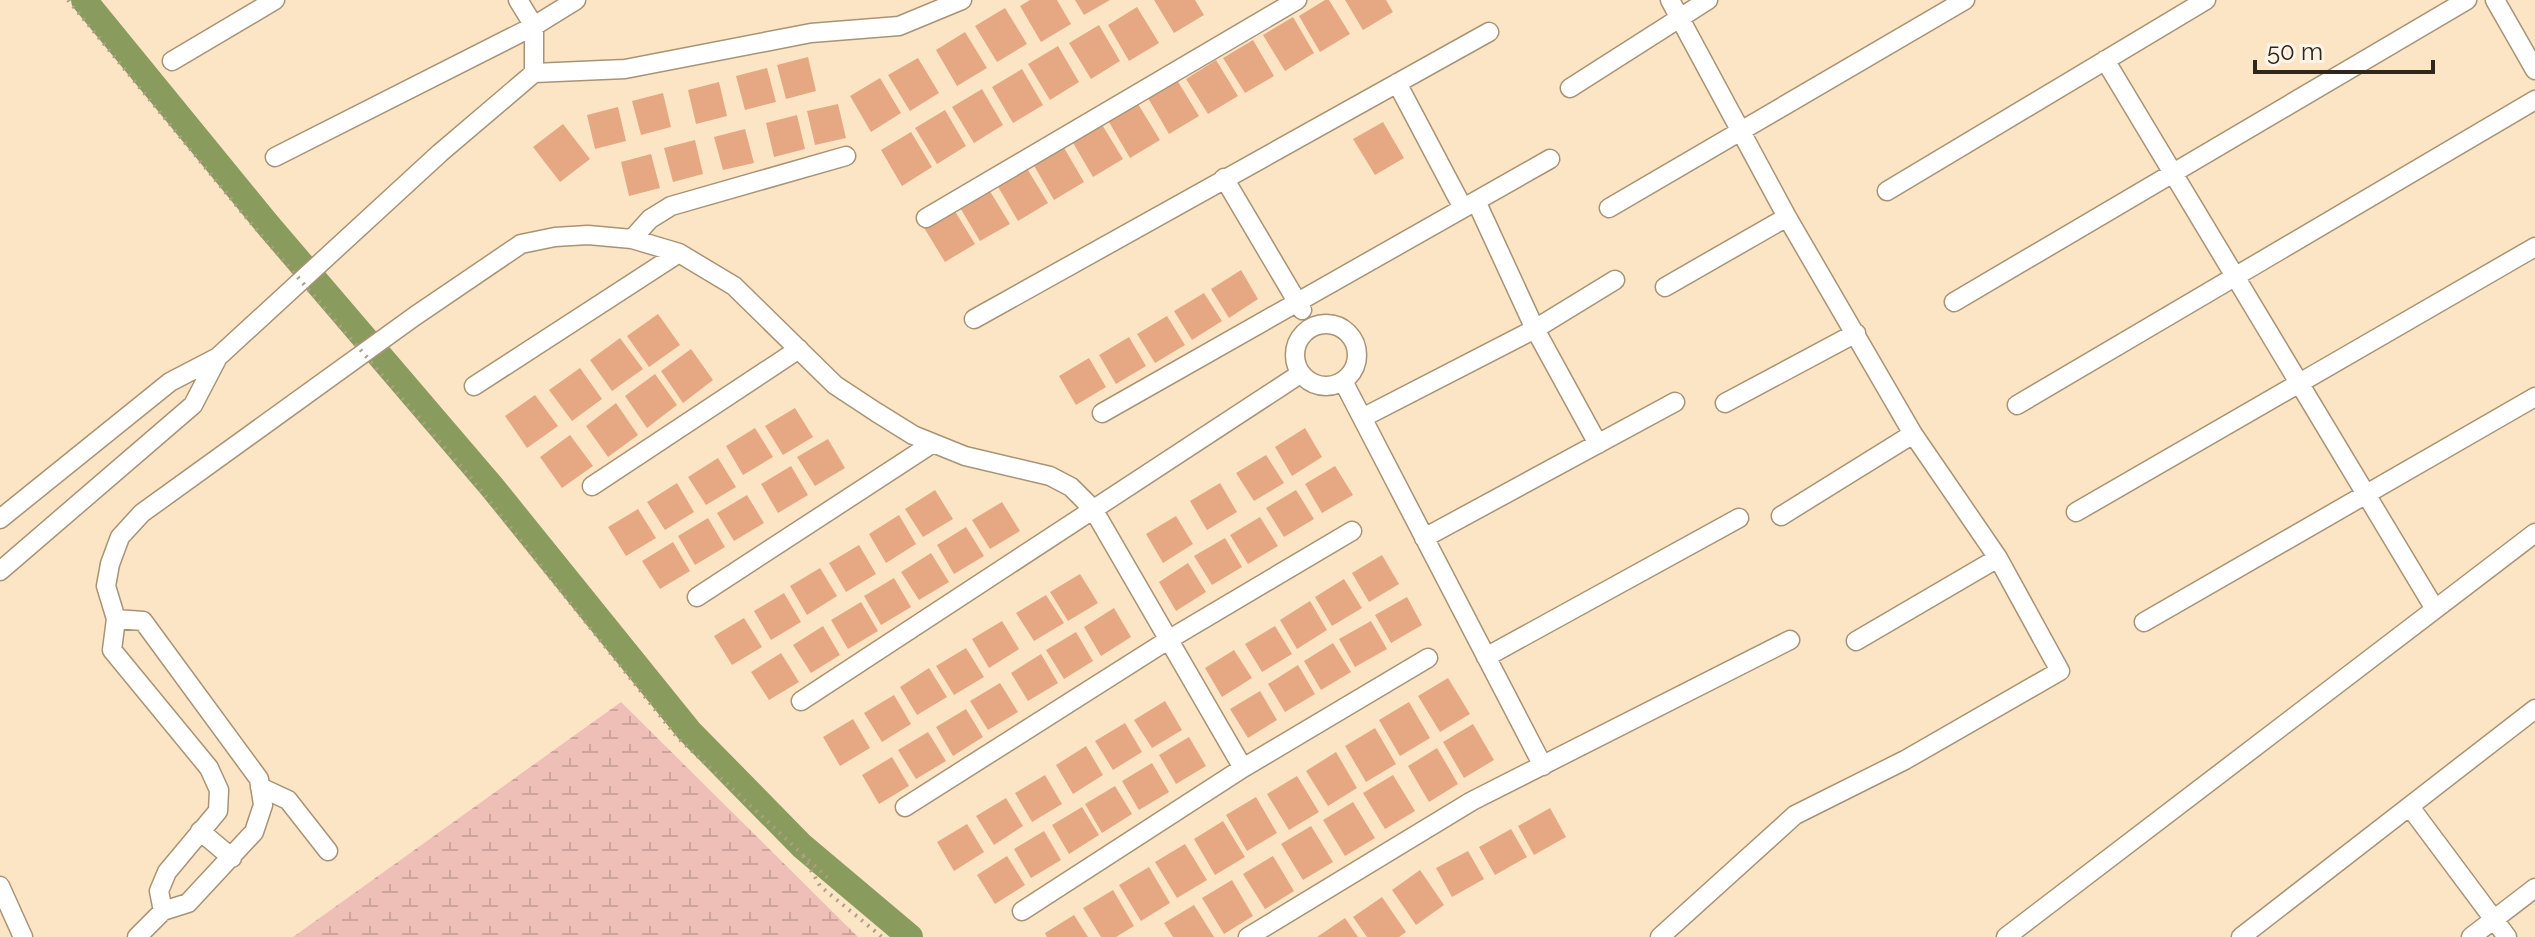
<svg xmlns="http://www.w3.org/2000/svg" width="2535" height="937" font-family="Raleway,sans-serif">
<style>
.wetland{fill:url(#wetland-marsh)}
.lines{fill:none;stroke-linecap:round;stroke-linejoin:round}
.canal{stroke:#899c5e;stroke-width:26}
.building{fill:#e5a882}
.minor-casing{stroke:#a89375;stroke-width:21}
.path{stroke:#b09e86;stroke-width:4;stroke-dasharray:2 6;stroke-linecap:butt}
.minor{stroke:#fff;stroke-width:18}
.path-bridge{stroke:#b09e86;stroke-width:4;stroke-dasharray:2 6;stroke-linecap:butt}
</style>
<defs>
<pattern id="wetland-marsh" width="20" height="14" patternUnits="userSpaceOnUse" patternTransform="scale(2)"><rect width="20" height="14" fill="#eebfb7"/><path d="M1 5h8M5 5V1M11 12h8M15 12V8" fill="none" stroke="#cca49d"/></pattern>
</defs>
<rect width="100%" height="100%" fill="#fce5c5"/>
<path class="wetland" d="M 621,702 L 858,937 L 293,937 Z"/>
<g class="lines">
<path class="canal" d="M 84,0 L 267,224 L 492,487 L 689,731 L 802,846 L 910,937"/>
</g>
<path class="building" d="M 1030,0 L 1057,0 L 1071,24 L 1041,42 L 1020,6 Z
M 1075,0 L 1110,0 L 1084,15 Z
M 1154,0 L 1195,0 L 1204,15 L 1174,33 Z
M 1325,0 L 1329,0 L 1350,34 L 1320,52 L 1299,16 Z
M 1345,0 L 1386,0 L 1393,12 L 1363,30 Z
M 1137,7 L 1159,43 L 1129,61 L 1108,25 Z
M 1005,8 L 1027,44 L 997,62 L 975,26 Z
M 1293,17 L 1314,53 L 1285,71 L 1263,35 Z
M 1099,25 L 1120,61 L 1091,79 L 1069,43 Z
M 965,32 L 987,68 L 957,86 L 936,50 Z
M 1253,40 L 1274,76 L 1245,93 L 1223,58 Z
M 1058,46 L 1079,82 L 1050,100 L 1028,64 Z
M 808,57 L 816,91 L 786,99 L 777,65 Z
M 918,58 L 939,93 L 910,111 L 888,75 Z
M 1216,60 L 1238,96 L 1208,114 L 1186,79 Z
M 767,68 L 776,102 L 745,110 L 736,76 Z
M 1022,69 L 1043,105 L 1013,123 L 992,87 Z
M 880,78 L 901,113 L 871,132 L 850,96 Z
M 1177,80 L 1199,116 L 1169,134 L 1148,98 Z
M 719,82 L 727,116 L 696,124 L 688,90 Z
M 982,89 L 1003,125 L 974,143 L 952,107 Z
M 663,93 L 671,127 L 641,135 L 632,101 Z
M 838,104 L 846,138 L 815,145 L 807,111 Z
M 1138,104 L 1160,140 L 1130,158 L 1109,122 Z
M 618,107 L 626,141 L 595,149 L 587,115 Z
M 945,110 L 966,146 L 937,164 L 915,128 Z
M 797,115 L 805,149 L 774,157 L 766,123 Z
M 1383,122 L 1404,158 L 1375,175 L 1353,139 Z
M 1101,123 L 1123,159 L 1093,177 L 1072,141 Z
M 563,124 L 590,159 L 560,182 L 533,147 Z
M 745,129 L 754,163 L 723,170 L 714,137 Z
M 911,132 L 932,167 L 902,186 L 881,150 Z
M 695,140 L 703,174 L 673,182 L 664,148 Z
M 1063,146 L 1084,182 L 1054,200 L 1033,164 Z
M 651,154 L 660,188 L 629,196 L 621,162 Z
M 1026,167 L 1048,203 L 1018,221 L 997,185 Z
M 988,188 L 1010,224 L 980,241 L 959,206 Z
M 953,208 L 975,244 L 945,262 L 923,226 Z
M 1241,270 L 1258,299 L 1229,318 L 1211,289 Z
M 1204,293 L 1222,321 L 1192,340 L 1174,311 Z
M 658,314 L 680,345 L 649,367 L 627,336 Z
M 1167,316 L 1185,345 L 1155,363 L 1137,334 Z
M 1129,337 L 1146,366 L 1116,384 L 1099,355 Z
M 620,338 L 643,369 L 612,391 L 590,360 Z
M 691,349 L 713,380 L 683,403 L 661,371 Z
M 1089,358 L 1106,387 L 1076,405 L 1059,376 Z
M 580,368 L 602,399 L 572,421 L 549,390 Z
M 655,374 L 677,405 L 647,428 L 625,396 Z
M 535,395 L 558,426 L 527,448 L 505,416 Z
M 616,403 L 638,435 L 608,457 L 586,426 Z
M 795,408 L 813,437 L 783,455 L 765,426 Z
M 755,428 L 773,457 L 743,475 L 726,446 Z
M 1305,428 L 1322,457 L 1292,476 L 1275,447 Z
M 570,435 L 593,466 L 562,488 L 540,457 Z
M 828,439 L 845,468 L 815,486 L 797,457 Z
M 1266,455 L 1284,483 L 1254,501 L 1236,473 Z
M 718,458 L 736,487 L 706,505 L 688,477 Z
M 791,466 L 808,495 L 778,513 L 761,484 Z
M 1335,466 L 1353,495 L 1322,513 L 1305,484 Z
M 677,483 L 694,512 L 665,530 L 647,502 Z
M 1220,483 L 1237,512 L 1207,530 L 1190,501 Z
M 935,490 L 953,519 L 923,537 L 905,509 Z
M 1296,490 L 1314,519 L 1284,537 L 1266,508 Z
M 747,495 L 764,523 L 734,541 L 717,513 Z
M 1002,502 L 1020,531 L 990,549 L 972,520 Z
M 638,509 L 656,538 L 626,556 L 608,527 Z
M 899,515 L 916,544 L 886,563 L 869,534 Z
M 1176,516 L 1193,544 L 1163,563 L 1146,534 Z
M 1260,517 L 1278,546 L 1248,564 L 1230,535 Z
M 708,518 L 725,547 L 695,565 L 678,536 Z
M 966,527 L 984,556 L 954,574 L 937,545 Z
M 1225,538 L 1242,567 L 1212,585 L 1194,556 Z
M 673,542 L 690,571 L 660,589 L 642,561 Z
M 859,545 L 876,574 L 846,592 L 829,563 Z
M 931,553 L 949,582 L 919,600 L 901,572 Z
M 1382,555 L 1399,584 L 1369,602 L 1352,573 Z
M 1188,563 L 1206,592 L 1176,611 L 1159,582 Z
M 820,568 L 837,596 L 807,615 L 790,586 Z
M 1080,574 L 1098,603 L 1068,621 L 1050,592 Z
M 894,578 L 911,607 L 881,625 L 864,596 Z
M 1344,579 L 1362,608 L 1332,626 L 1315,597 Z
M 784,593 L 801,622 L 771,640 L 754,611 Z
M 1046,595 L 1064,623 L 1034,641 L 1016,613 Z
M 1407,597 L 1422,625 L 1391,643 L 1375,615 Z
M 1310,601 L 1327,630 L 1297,649 L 1280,620 Z
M 861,602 L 878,631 L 848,649 L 831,620 Z
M 1114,608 L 1131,637 L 1101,656 L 1084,627 Z
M 744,618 L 762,647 L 732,665 L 714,636 Z
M 1002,621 L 1019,649 L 989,668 L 972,639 Z
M 1371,621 L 1387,649 L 1355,667 L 1339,639 Z
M 823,626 L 840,655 L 811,673 L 793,645 Z
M 1275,626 L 1292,654 L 1262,672 L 1245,644 Z
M 1076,632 L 1093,661 L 1064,679 L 1046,650 Z
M 1333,643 L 1351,672 L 1321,690 L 1304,661 Z
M 966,648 L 984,677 L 954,695 L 936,666 Z
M 1234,650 L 1252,678 L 1222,697 L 1205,668 Z
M 781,653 L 799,682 L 769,700 L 751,672 Z
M 1041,654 L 1058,683 L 1028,701 L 1011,673 Z
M 1298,665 L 1315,694 L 1285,712 L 1268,684 Z
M 929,668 L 947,697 L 917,715 L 900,687 Z
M 1448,678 L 1470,714 L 1440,732 L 1418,696 Z
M 1000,683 L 1018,712 L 988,730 L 970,701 Z
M 1260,691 L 1277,720 L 1248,738 L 1230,709 Z
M 894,695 L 911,724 L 882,742 L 864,713 Z
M 1165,701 L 1182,730 L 1152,748 L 1134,720 Z
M 1409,702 L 1430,738 L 1400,756 L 1379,720 Z
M 966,709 L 983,737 L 953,756 L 936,727 Z
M 853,719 L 870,748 L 840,766 L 823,737 Z
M 1125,723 L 1142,752 L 1113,770 L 1095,741 Z
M 1473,724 L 1494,760 L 1464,778 L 1443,742 Z
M 1375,728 L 1396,764 L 1366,782 L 1345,746 Z
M 928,732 L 946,761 L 916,779 L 898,750 Z
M 1189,737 L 1206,766 L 1176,784 L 1159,755 Z
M 1086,746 L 1103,775 L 1073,794 L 1056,765 Z
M 1437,748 L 1458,784 L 1429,802 L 1408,766 Z
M 1336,752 L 1357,788 L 1328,806 L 1306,771 Z
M 892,757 L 909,786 L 879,804 L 862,775 Z
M 1152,763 L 1169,792 L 1139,810 L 1122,781 Z
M 1045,775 L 1062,804 L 1032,822 L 1015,793 Z
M 1393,775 L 1415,811 L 1385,829 L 1363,793 Z
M 1297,776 L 1319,812 L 1289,830 L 1267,794 Z
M 1115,786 L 1132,814 L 1102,833 L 1085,804 Z
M 1256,797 L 1277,833 L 1247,851 L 1226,815 Z
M 1006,798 L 1023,826 L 994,845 L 976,816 Z
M 1353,802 L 1375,838 L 1345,856 L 1323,820 Z
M 1082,807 L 1099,835 L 1069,854 L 1052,825 Z
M 1550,808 L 1566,837 L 1534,855 L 1518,826 Z
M 1223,821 L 1245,857 L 1215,875 L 1194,839 Z
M 967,824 L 984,852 L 954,871 L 937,842 Z
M 1311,826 L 1333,862 L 1303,880 L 1281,844 Z
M 1511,829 L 1527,857 L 1495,875 L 1479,847 Z
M 1044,831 L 1061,860 L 1031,878 L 1014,849 Z
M 1185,844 L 1207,880 L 1177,898 L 1155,862 Z
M 1468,851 L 1484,879 L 1452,897 L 1436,868 Z
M 1007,856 L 1025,885 L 995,904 L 977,875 Z
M 1273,856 L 1294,891 L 1265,909 L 1243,874 Z
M 1149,867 L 1170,903 L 1141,921 L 1119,885 Z
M 1420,870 L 1444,905 L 1416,925 L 1392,890 Z
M 1232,880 L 1253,916 L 1224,934 L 1202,898 Z
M 1113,890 L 1134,926 L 1116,937 L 1101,937 L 1083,908 Z
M 1382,897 L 1406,932 L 1399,937 L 1367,937 L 1353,917 Z
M 1194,905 L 1214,937 L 1173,937 L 1164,923 Z
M 1074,915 L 1088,937 L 1047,937 L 1045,933 Z
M 1345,918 L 1358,937 L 1317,937 Z"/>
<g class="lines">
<defs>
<path id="minor" d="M 1670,0 L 1787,217
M 2495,0 L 2535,70
M 2105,60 L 2435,609
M 172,61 L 275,0
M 534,73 L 625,69 L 811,33 L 899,26 L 962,0
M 1397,83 L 1463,208
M 1570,88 L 1708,0
M 275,157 L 534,26 L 576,0
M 1224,178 L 1302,310
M 1887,191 L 2206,0
M 1476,201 L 1535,329 L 1598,444
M 1609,208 L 1965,0
M 926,218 L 1297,0
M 632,239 L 650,219 L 671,206 L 846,156
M 1954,302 L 2467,0
M 974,319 L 1489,32
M1295 355a31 31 0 1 1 62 0a31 31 0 1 1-62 0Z
M 1343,381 L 1543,766
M 474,386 L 679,253
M 1725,403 L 1856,333
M 2017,405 L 2535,100
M 1102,413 L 1550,159
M 1364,417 L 1535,329 L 1615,280
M 592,486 L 799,349
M 2076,512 L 2535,247
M 1781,516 L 1913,434
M 0,519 L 170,382 L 218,357 L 440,153 L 534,73 L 534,26 L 518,0
M 1424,538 L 1675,402
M 0,571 L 193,405 L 218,357
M 697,597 L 933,443
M 116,619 L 143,621 L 259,779 L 263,805 L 254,832 L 188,903 L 163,911 L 137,937
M 2144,622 L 2535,397
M 1856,641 L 1998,558
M 1486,657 L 1739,518
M 801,701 L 1300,374
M 260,787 L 288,800 L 328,851
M 905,807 L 1168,640 L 1352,531
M 2410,807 L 2507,937
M 200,831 L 232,858
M 0,886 L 23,937
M 163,911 L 159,891 L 167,872 L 218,811 L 219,790 L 209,768 L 112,650 L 116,619 L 106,586 L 110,564 L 120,537 L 142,513 L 415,316 L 521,244 L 555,237 L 588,235 L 632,239 L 679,253 L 734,286 L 835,385 L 876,412 L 913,435 L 965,456 L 1050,476 L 1071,487 L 1093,509 L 1243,768
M 1022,911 L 1243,768 L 1428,658
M 1248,937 L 1472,801 L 1790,640
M 1660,937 L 1795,815 L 1905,760 L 2060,671 L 1998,558 L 1913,434 L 1787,217 L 1665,287
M 2006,937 L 2535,533
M 2241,937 L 2535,709
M 2471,937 L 2535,888"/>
</defs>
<use href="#minor" class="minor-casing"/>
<path class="path" d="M 803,856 L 820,886 L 882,937"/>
<use href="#minor" class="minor"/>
<path class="path-bridge" d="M 68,0 L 245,216 L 472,479 L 677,737 L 831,881"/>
</g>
<path d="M2255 60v12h178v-12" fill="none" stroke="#30271b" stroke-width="4"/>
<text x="2267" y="60" font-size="24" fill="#30271b" stroke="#fef5e8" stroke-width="6" paint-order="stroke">50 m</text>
</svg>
